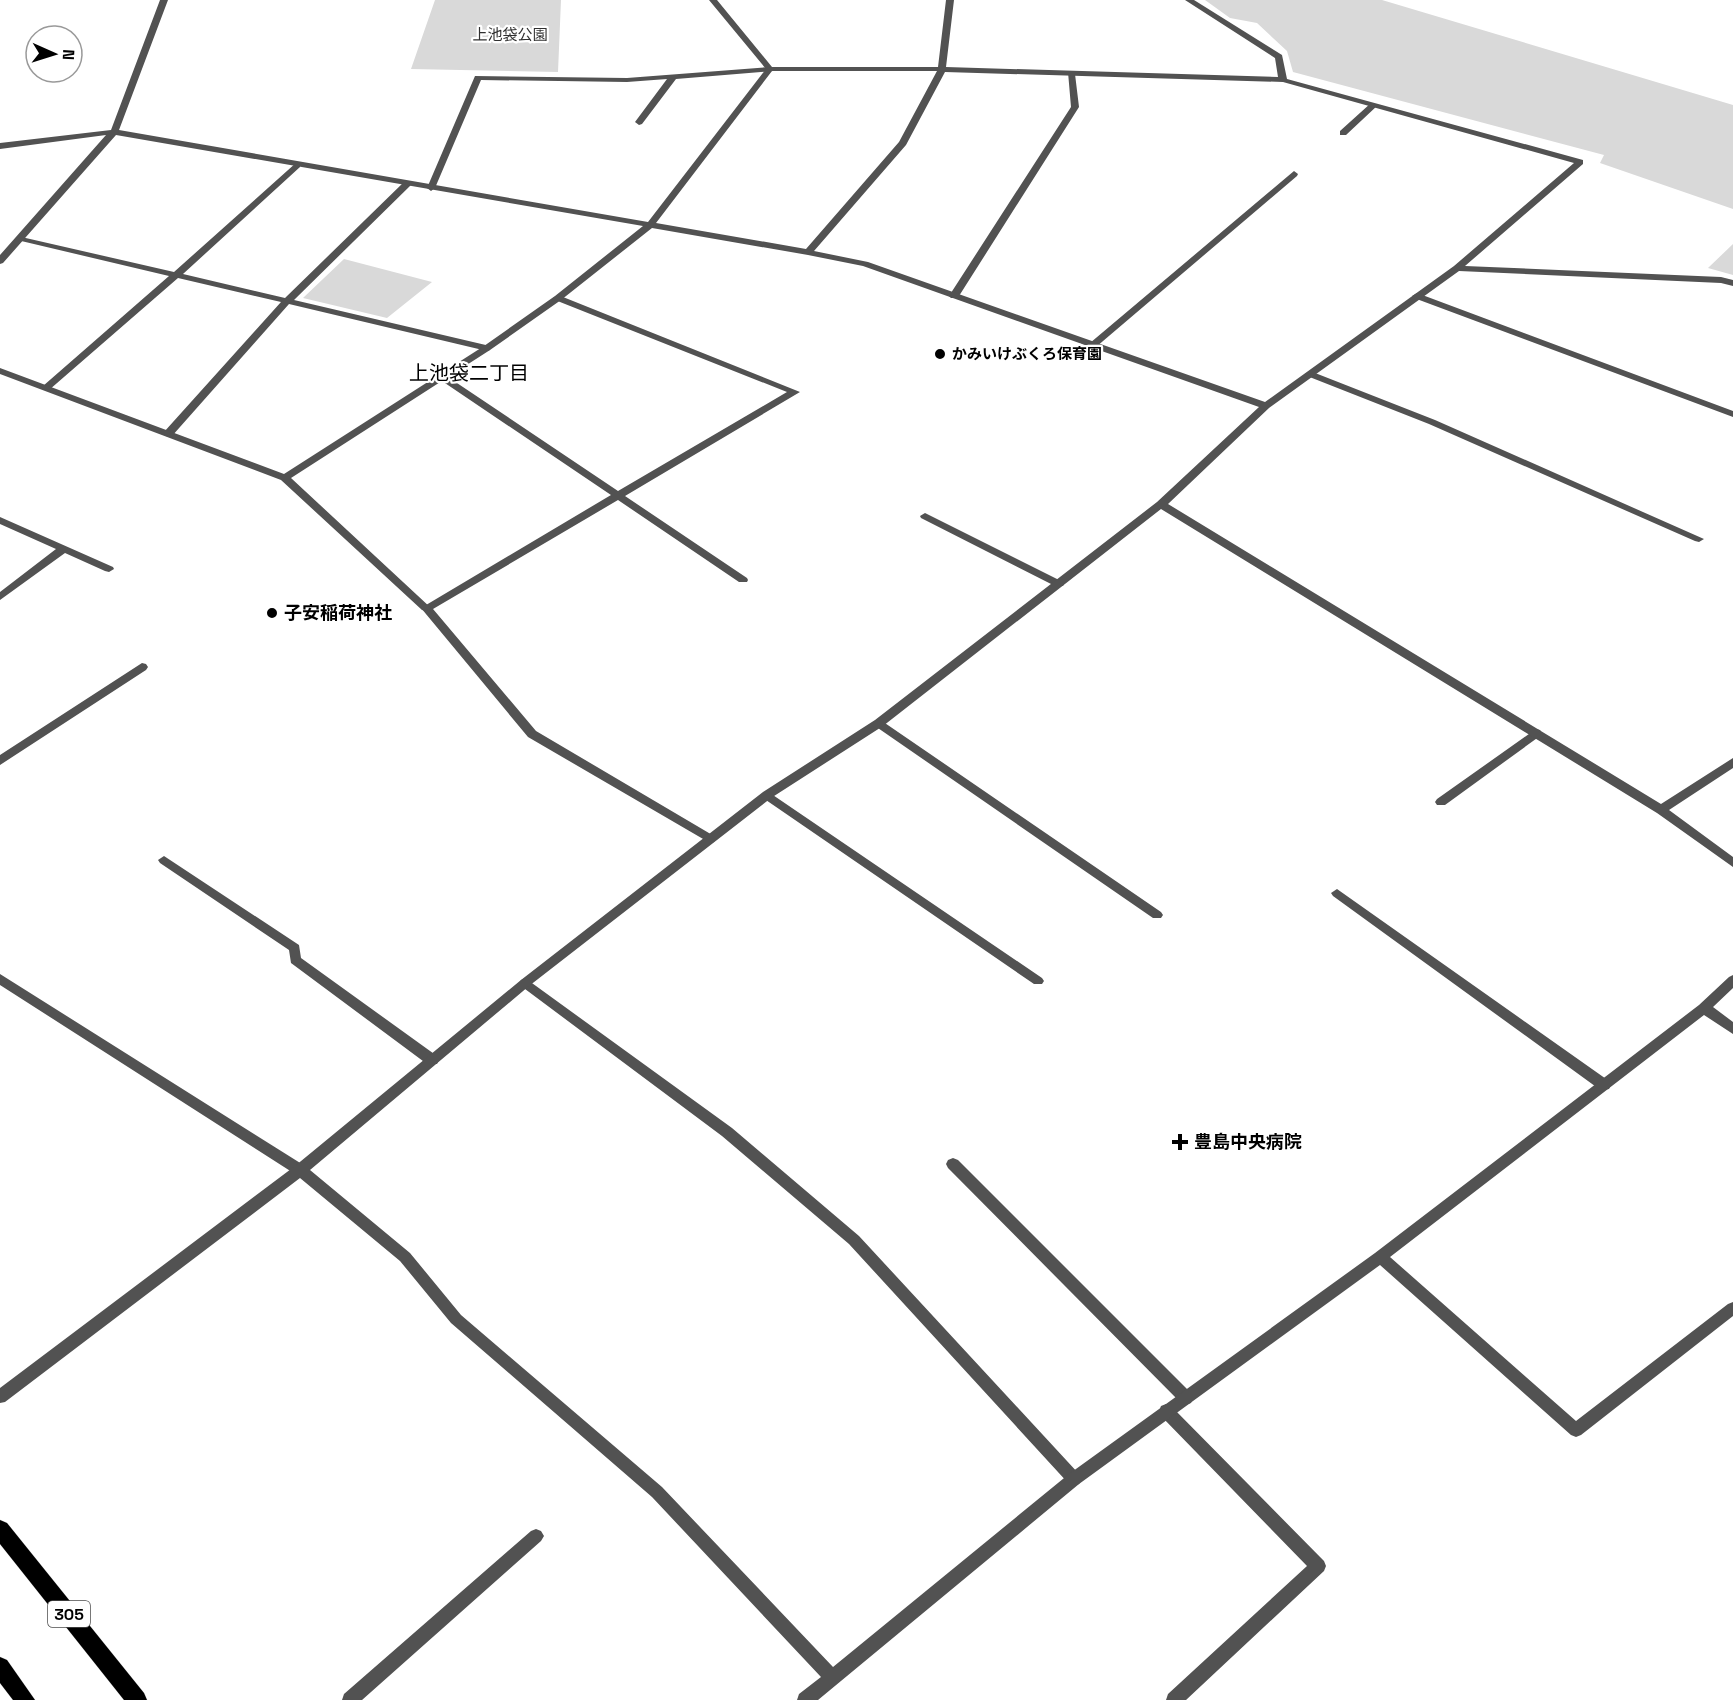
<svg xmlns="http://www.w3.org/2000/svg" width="1733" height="1700" font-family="'Space Grotesk','Noto Sans JP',sans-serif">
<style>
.green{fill:#d9d9d9}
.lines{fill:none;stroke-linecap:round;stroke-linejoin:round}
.primary-casing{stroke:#dbdbdb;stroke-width:1}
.service{fill:#525252;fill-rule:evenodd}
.minor{fill:#525252;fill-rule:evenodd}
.primary{fill:#000;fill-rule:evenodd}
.poi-dot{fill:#000;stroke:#fff;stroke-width:2}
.labels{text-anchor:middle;stroke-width:4.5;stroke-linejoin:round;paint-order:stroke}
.far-park-label{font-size:15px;fill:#303030;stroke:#fff}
.far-poi-label{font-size:15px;font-weight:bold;fill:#000;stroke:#fff;text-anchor:start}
.shield{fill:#fff;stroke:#4c4c4c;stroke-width:1.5}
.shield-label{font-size:16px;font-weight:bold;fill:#000}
.poi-label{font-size:18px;font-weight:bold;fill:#000;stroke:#fff;text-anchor:start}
.neighbourhood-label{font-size:20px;fill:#000;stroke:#fff}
</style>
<rect width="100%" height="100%" fill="#fff"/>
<path class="green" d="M 435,0 L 561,0 L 558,72 L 411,69 Z
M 1205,0 L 1382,0 L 1733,105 L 1733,209 L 1600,163 L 1604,155 L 1293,72 L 1287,51 L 1257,23 L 1230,18 Z
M 1733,244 L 1733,275 L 1708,268 Z
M 344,259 L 432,282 L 387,318 L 303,298 Z"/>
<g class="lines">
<defs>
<path id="primary" d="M 0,1520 L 7,1523 L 144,1693 L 147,1700 L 124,1700 L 0,1544 Z
M 0,1657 L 7,1660 L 35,1700 L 13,1700 L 0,1683 Z"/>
</defs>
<use href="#primary" class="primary-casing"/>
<path class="service" d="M 770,67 L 773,67 L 773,71 L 676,79 L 642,124 L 639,125 L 635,122 L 667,79 L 627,82 L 481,80 L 435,188 L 431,191 L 427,188 L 475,76 L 627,78 Z
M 1068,72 L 1075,74 L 1079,107 L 959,296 L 957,298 L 951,298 L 949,296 L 1071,107 Z
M 1371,103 L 1378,105 L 1346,135 L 1340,135 L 1340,131 Z
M 297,162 L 300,163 L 300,167 L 183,274 L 285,298 L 405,181 L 411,181 L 411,185 L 294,300 L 490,346 L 490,350 L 487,351 L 289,304 L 172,436 L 168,437 L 163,434 L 164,432 L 281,302 L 178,278 L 49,390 L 43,390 L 43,386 L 169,276 L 17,240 L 17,236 L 174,272 Z
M 1294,171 L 1298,174 L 1297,176 L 1096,347 L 1090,347 L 1090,343 Z
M 1417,293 L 1733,411 L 1733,417 L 1414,298 L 1412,296 Z
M 558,295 L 800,392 L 625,496 L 747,578 L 748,580 L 747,582 L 739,582 L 618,500 L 433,609 L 536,731 L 714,836 L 716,839 L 714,842 L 710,843 L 528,737 L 421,608 L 611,495 L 439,379 L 439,375 L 445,375 L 618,491 L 787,392 L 555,300 L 553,298 Z
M 1310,371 L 1435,420 L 1704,539 L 1699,542 L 1695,541 L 1429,424 L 1307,376 L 1305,374 Z
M 925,513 L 1063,582 L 1064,584 L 1063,586 L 1055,586 L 921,518 L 920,516 Z
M 0,517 L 113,567 L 114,569 L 109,572 L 105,571 L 65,553 L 0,600 L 0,592 L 56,549 L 0,524 Z
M 142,663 L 146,664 L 148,667 L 146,670 L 0,765 L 0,755 Z
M 879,719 L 1161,912 L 1163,915 L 1161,918 L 1153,918 L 875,726 L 873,723 Z
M 1536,729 L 1540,730 L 1542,733 L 1540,736 L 1445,805 L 1437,805 L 1435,802 L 1437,799 Z
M 767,791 L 1042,978 L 1044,981 L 1042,984 L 1034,984 L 763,798 L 761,795 Z
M 164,856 L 299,945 L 301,958 L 437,1056 L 439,1060 L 437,1064 L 427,1064 L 291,963 L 289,950 L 160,863 L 158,860 Z
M 1337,889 L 1609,1081 L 1611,1085 L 1609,1089 L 1604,1090 L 1599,1089 L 1333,896 L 1331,893 Z
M 0,974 L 305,1166 L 307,1170 L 305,1174 L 300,1176 L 295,1174 L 0,985 Z
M 525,978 L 732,1128 L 859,1236 L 1079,1474 L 1082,1479 L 1079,1484 L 1074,1486 L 1069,1484 L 849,1244 L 722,1136 L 521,986 L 519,983 L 521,980 Z
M 953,1158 L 958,1160 L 1191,1393 L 1193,1398 L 1191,1403 L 1186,1405 L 1181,1403 L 948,1168 L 946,1164 L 948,1160 Z
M 1166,1404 L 1171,1406 L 1324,1561 L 1326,1566 L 1324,1571 L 1186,1700 L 1166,1700 L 1168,1694 L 1307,1566 L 1161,1416 L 1159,1411 L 1161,1406 Z
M 536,1529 L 541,1531 L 544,1536 L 541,1541 L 362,1700 L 342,1700 L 344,1694 L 531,1531 Z"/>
<path class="minor" d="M 160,0 L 168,0 L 119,130 L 648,222 L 766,69 L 709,0 L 717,0 L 772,67 L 938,67 L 946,0 L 954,0 L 946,67 L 1278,77 L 1275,58 L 1185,0 L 1194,0 L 1282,55 L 1287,79 L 1583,160 L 1583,164 L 1465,266 L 1721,277 L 1733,280 L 1733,286 L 1721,283 L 1459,271 L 1269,408 L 1168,504 L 1661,804 L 1733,758 L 1733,768 L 1669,810 L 1733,857 L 1733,867 L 1657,813 L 1161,509 L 883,726 L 771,798 L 529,986 L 310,1170 L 410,1253 L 461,1315 L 662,1487 L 833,1667 L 1069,1474 L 1375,1253 L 1699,1005 L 1729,977 L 1733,975 L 1733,988 L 1713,1007 L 1733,1022 L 1733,1034 L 1704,1015 L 1390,1257 L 1576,1421 L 1728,1304 L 1733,1302 L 1733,1316 L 1581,1435 L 1576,1437 L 1571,1435 L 1380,1265 L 1079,1484 L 818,1700 L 797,1700 L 799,1694 L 821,1677 L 652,1497 L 451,1323 L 400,1261 L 300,1178 L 5,1402 L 0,1403 L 0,1388 L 295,1166 L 521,980 L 763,792 L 875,720 L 1157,502 L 1259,407 L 863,266 L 808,255 L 652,228 L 561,300 L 490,350 L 291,478 L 431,608 L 426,611 L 422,610 L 281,480 L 0,374 L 0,368 L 284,474 L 484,346 L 555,296 L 643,226 L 116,135 L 3,263 L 0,264 L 0,255 L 106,135 L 0,149 L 0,143 L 111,130 ZM 772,71 L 937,71 L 899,142 L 806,249 L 656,223 ZM 945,72 L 1283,82 L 1574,163 L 1454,266 L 1265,402 L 868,262 L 814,251 L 906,145 Z"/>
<use href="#primary" class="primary"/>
</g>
<g class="poi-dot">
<circle cx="940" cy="354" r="6"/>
<circle cx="272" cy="613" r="6"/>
<path d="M1177 1133h6v6h6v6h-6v6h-6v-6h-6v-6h6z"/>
</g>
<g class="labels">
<g class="far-park-label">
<text x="510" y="40">上池袋公園</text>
</g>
<g class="far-poi-label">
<text x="952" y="359">かみいけぶくろ保育園</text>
</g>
<rect class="shield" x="48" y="1601" width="42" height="26" rx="4.5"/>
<g class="shield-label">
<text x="69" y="1620">305</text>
</g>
<g class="poi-label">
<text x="284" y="619">子安稲荷神社</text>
<text x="1194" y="1148">豊島中央病院</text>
</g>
<g class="neighbourhood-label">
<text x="469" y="380">上池袋二丁目</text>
</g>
</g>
<g transform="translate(54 54) rotate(93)"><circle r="28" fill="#ffffff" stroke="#999999" stroke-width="1.5"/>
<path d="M0-4.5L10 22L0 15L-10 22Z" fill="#000000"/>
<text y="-9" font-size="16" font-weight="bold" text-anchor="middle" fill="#000000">N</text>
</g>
</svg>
